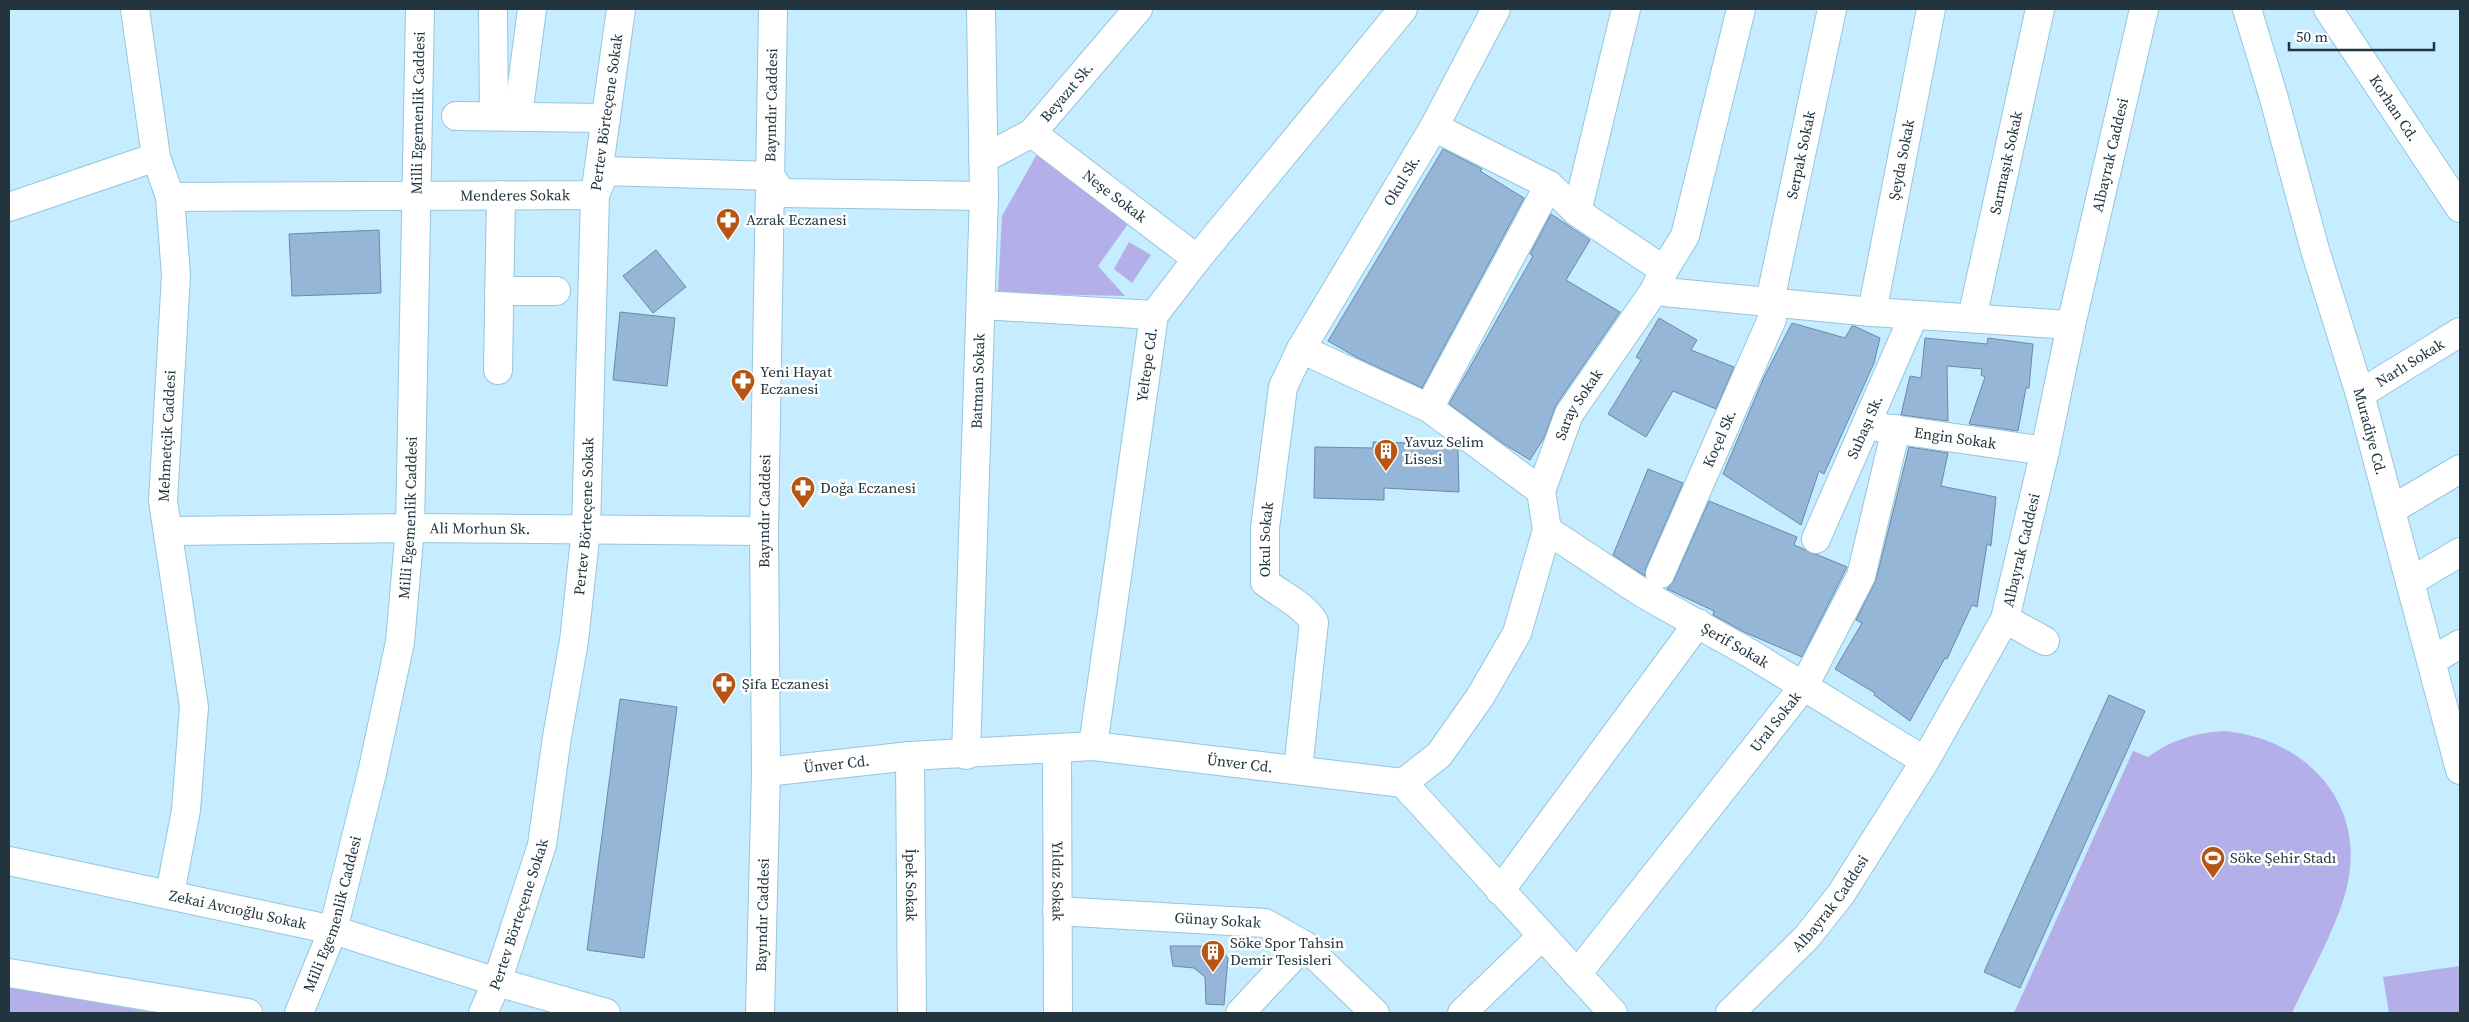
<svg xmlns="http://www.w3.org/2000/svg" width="2469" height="1022" font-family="'Source Serif 4',serif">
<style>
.green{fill:#b4aee9}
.building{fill:#95b6d7;stroke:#6a89a9}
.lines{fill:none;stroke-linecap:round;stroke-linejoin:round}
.minor-casing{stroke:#96c6dc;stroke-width:30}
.minor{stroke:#fff;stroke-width:28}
.labels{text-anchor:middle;stroke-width:5;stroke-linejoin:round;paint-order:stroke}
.street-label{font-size:15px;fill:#22353e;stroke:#fff}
.poi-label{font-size:15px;fill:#22353e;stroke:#fff;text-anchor:start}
</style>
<rect width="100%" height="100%" fill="#c5ecff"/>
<path class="green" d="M 1037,154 L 1128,224 L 1098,266 L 1125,296 L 998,293 L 1002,216 Z
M 1129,242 L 1151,255 L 1132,283 L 1114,269 Z
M 2223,731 C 2299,737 2362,795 2349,876 C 2343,917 2310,974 2292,1013 L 2014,1013 L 2133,751 L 2148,757 C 2171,740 2195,733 2223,731 Z
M 2460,966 L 2460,1013 L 2389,1013 L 2383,977 Z
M 9,987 L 156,1013 L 9,1013 Z"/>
<path class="building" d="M 1443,149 L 1482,169 L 1480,171 L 1524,198 L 1422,388 L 1356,357 L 1328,341 Z
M 1551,214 L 1590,240 L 1566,280 L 1620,312 L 1556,405 L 1545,436 L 1530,460 L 1504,444 L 1449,404 L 1533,256 L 1530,254 Z
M 379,230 L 381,293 L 292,296 L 289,234 Z
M 656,250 L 686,287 L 653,313 L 623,276 Z
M 620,312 L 675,318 L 667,386 L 613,380 Z
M 1659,318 L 1697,340 L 1691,350 L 1734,367 L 1716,409 L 1673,391 L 1646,437 L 1608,414 L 1641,360 L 1636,357 Z
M 1792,323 L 1845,338 L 1852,326 L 1854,326 L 1880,338 L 1874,363 L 1824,474 L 1819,471 L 1801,525 L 1723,474 L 1765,375 Z
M 1925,338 L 1987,344 L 1988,338 L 2033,344 L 2029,388 L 2026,388 L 2018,431 L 1969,424 L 1985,377 L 1981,375 L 1982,369 L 1947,366 L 1948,421 L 1901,415 L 1910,376 L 1921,378 Z
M 1373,442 L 1451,444 L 1458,449 L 1459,492 L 1384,488 L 1384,500 L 1314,498 L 1315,447 L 1373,448 Z
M 1909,447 L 1948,453 L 1941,486 L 1996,497 L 1991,546 L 1987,544 L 1977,607 L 1972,605 L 1947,659 L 1945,658 L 1910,721 L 1874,695 L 1875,693 L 1835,669 L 1862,623 L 1856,620 L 1876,580 Z
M 1648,469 L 1683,483 L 1646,568 L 1645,576 L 1613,555 Z
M 1709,501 L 1797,537 L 1794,545 L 1847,567 L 1802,657 L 1744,632 L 1713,615 L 1714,611 L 1667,589 L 1674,580 Z
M 2109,695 L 2145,711 L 2020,988 L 1984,972 Z
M 620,699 L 677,707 L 644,958 L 587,950 Z
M 1170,946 L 1217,946 L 1228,958 L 1224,1005 L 1206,1004 L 1205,977 L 1194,968 L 1173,966 Z"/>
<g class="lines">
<defs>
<g id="minor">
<path d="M 135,9 L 156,157 L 170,197 L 176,275 L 163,501 L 194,707 L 186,810 L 170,894"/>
<path d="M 493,9 L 494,116"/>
<path id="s1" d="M 2247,9 L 2273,95 L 2315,250 L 2360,394 L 2460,770"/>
<path id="s2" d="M 2328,9 L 2460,208"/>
<path d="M 456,116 L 606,118"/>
<path d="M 518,116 L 532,9"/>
<path d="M 1434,127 L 1549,185 L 1577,212 L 1664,270"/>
<path id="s3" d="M 1032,133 L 1197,259"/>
<path id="s4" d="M 983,159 L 1032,133 L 1138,9"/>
<path id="s5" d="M 170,197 L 595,195 L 605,171 L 770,176 L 782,193 L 984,196"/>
<path d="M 9,207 L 156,157"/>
<path d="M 1577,212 L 1626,9"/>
<path d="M 499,291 L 556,291"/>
<path d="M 1654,291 L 1872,312 L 2071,325"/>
<path d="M 981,305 L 1154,315"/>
<path id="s6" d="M 1872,312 L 1931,9"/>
<path id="s7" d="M 1972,318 L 2040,9"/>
<path d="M 1301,349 L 1429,408 L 1541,491"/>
<path d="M 498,370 L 501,195"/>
<path id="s8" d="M 2360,394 L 2460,332"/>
<path d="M 1429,408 L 1549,185"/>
<path id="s9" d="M 1878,427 L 2045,451"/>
<path d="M 2391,510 L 2460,469"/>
<path id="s10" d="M 1547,530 L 1644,594 L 1751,654 L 1925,761"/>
<path id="s11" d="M 168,531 L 410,528 L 764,531"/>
<path id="s12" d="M 1816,539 L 1914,315"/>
<path id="s13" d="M 1660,574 L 1772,319 L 1770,301 L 1832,9"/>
<path d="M 2410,582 L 2460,552"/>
<path d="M 2005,619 L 2045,641"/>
<path d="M 2431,661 L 2460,644"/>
<path id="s14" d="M 1093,746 L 1154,315 L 1197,259 L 1403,9"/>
<path id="s15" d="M 1057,749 L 1058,1013"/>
<path id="s16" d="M 966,755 L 984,196 L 981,9"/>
<path id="s17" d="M 910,756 L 912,1013"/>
<path id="s18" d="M 1298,769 L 1314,622 C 1303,604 1281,595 1265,582 L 1265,528 L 1283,387 L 1301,349 L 1434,127 L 1496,9"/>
<path id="s19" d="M 766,772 L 910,756 L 1093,746 L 1403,783 L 1613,1013"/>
<path id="s20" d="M 1403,783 L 1439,755 L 1480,697 L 1517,633 L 1547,530 L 1541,491 L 1569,414 L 1654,291 L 1664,270 L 1685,236 L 1741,9"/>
<path id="s21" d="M 9,861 L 333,930 L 497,982 L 606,1013"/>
<path d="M 1500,891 L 1698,623"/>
<path id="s22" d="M 1057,911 L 1265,923 L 1304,945 L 1375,1013"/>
<path d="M 9,973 L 248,1013"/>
<path id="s23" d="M 1577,974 L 1804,686 L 1861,576 L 1896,429"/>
<path id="s24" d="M 299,1013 L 333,930 L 372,773 L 400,642 L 410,528 L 420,9"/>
<path id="s25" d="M 483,1013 L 497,982 L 542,845 L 557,737 L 574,641 L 586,530 L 595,195 L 621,9"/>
<path id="s26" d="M 760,1013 L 766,772 L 764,531 L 773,9"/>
<path d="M 1240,1013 L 1304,945"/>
<path d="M 1462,1013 L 1541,937"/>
<path id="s27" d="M 1730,1013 L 1807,937 L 1841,894 L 1925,761 L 2005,619 L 2045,451 L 2071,325 L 2144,9"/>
</g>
</defs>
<use href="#minor" class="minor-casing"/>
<use href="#minor" class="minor"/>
</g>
<defs>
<symbol id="pharmacy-pin" viewBox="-11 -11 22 30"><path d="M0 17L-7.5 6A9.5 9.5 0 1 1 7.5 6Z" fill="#b65612" stroke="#fff"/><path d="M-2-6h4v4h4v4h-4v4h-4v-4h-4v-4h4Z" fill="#fff"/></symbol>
<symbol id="building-pin" viewBox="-11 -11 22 30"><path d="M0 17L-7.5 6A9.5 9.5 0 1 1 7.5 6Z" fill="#b65612" stroke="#fff"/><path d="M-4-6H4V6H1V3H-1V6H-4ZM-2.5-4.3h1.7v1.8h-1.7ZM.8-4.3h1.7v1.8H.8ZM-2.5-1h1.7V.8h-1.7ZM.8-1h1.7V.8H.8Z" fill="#fff"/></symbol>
<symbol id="stadium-pin" viewBox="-11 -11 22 30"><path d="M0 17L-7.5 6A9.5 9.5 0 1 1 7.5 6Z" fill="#b65612" stroke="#fff"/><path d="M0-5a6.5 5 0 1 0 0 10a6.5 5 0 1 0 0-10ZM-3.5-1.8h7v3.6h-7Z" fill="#fff"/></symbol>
</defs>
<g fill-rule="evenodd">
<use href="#pharmacy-pin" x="714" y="206" width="28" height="38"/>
<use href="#pharmacy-pin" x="729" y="367" width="28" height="38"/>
<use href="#building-pin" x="1372" y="437" width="28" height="38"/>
<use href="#pharmacy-pin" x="789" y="474" width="28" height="38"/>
<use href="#pharmacy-pin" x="710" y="670" width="28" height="38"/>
<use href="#stadium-pin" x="2199" y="844" width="28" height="38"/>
<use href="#building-pin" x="1199" y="938" width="28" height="38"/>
</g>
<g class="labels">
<g class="street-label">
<text dy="5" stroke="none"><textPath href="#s4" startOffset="109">Beyazıt Sk.</textPath></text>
<text dy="5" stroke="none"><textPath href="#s26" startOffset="908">Bayındır Caddesi</textPath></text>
<text dy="5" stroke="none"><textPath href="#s2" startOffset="119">Korhan Cd.</textPath></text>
<text dy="5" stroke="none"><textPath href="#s24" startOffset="915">Milli Egemenlik Caddesi</textPath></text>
<text dy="5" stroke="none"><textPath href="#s25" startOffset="915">Pertev Börteçene Sokak</textPath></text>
<text dy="5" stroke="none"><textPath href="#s13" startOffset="446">Serpak Sokak</textPath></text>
<text dy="5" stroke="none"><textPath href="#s27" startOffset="959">Albayrak Caddesi</textPath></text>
<text dy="5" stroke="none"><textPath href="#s6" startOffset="155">Şeyda Sokak</textPath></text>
<text dy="5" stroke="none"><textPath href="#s7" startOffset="159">Sarmaşık Sokak</textPath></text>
<text dy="5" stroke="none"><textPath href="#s18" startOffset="646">Okul Sk.</textPath></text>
<text dy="5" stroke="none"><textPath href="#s5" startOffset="345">Menderes Sokak</textPath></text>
<text dy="5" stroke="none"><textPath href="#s3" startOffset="104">Neşe Sokak</textPath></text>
<text dy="5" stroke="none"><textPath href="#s8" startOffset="59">Narlı Sokak</textPath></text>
<text dy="5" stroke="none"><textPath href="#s14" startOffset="385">Yeltepe Cd.</textPath></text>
<text dy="5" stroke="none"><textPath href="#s16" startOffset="374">Batman Sokak</textPath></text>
<text dy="5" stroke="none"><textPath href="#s20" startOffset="432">Saray Sokak</textPath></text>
<text dy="5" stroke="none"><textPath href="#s12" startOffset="122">Subaşı Sk.</textPath></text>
<text dy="5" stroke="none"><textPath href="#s1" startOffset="440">Muradiye Cd.</textPath></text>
<text transform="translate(167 436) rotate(-87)" y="5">Mehmetçik Caddesi</text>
<text dy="5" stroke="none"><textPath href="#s13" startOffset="148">Koçel Sk.</textPath></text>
<text dy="5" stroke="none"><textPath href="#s9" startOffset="78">Engin Sokak</textPath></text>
<text dy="5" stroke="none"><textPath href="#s26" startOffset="502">Bayındır Caddesi</textPath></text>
<text dy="5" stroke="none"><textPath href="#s25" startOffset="510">Pertev Börteçene Sokak</textPath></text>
<text dy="5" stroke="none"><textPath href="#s24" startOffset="510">Milli Egemenlik Caddesi</textPath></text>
<text dy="5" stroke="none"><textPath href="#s11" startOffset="312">Ali Morhun Sk.</textPath></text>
<text dy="5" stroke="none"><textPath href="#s18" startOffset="254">Okul Sokak</textPath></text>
<text dy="5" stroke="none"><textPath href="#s27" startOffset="554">Albayrak Caddesi</textPath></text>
<text dy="5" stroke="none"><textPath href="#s10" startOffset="221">Şerif Sokak</textPath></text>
<text dy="5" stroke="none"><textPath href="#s23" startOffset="321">Ural Sokak</textPath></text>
<text dy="5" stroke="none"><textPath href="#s19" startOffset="476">Ünver Cd.</textPath></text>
<text dy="5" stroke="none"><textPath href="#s19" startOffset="71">Ünver Cd.</textPath></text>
<text dy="5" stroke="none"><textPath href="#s15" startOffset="132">Yıldız Sokak</textPath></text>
<text dy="5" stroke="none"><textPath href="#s17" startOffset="129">İpek Sokak</textPath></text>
<text dy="5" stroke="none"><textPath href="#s27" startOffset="149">Albayrak Caddesi</textPath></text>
<text dy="5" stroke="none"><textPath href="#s21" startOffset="234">Zekai Avcıoğlu Sokak</textPath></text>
<text dy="5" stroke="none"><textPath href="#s24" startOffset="105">Milli Egemenlik Caddesi</textPath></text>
<text dy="5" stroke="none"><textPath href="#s25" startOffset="105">Pertev Börteçene Sokak</textPath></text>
<text dy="5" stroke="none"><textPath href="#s26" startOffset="98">Bayındır Caddesi</textPath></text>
<text dy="5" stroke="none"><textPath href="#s22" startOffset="161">Günay Sokak</textPath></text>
</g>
<g class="poi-label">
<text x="746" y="225">Azrak Eczanesi</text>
<text x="760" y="377">Yeni Hayat<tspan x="760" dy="17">Eczanesi</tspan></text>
<text x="1404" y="447">Yavuz Selim<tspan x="1404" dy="17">Lisesi</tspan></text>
<text x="820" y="493">Doğa Eczanesi</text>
<text x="742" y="689">Şifa Eczanesi</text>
<text x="2230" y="863">Söke Şehir Stadı</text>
<text x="1230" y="948">Söke Spor Tahsin<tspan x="1230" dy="17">Demir Tesisleri</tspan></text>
</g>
</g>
<rect width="2469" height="1022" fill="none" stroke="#22353e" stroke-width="20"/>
<path d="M2289 42v8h145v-8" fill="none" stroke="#22353e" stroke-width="2.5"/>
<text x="2296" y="42" font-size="15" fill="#22353e" stroke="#ffffff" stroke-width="4" paint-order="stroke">50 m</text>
</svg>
